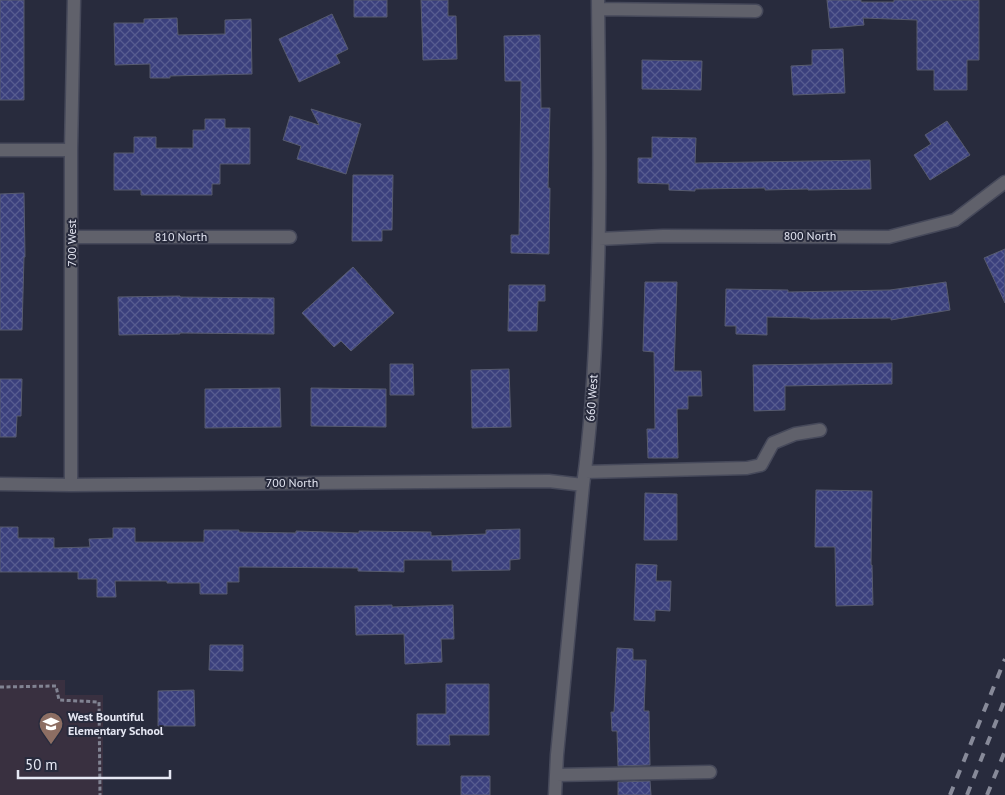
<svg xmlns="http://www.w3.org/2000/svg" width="1005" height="795" font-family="'PT Sans',sans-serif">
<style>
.education{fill:#393040}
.building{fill:url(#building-cross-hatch);stroke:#575b6f}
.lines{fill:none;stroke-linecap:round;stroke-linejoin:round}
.minor-casing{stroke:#46495a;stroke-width:15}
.path{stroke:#818392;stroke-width:3;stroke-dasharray:4 2.5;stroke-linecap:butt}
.minor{stroke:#60616b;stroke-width:12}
.rail{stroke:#878a99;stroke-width:4;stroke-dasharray:9 9;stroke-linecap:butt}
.labels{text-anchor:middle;stroke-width:4;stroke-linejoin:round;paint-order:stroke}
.street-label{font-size:12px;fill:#e6e8f4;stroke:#282b3d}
.poi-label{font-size:12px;font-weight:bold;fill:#e6e8f4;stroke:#282b3d;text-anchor:start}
</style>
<defs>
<pattern id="building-cross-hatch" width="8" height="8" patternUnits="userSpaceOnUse" patternTransform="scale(1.25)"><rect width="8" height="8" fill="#3b407d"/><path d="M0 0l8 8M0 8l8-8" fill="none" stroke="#575c90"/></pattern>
</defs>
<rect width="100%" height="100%" fill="#282b3d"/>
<path class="education" d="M 0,680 L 65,680 L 65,695 L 103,695 L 103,795 L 0,795 Z"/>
<path class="building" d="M 0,0 L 24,0 L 24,100 L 0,100 Z
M 354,0 L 387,0 L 387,17 L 354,17 Z
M 421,0 L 448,0 L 448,16 L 456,16 L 457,59 L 423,60 Z
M 827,0 L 861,0 L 861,2 L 894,2 L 894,0 L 979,0 L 979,60 L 967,60 L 967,90 L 934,90 L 934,70 L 917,70 L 917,20 L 863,18 L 864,25 L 830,28 Z
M 332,14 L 348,49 L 336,55 L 340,63 L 299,82 L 279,39 Z
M 177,18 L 178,35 L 225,34 L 225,20 L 251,19 L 252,74 L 170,76 L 170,78 L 150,78 L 150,64 L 115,65 L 114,23 L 144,23 L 144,19 Z
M 540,35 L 541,108 L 550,108 L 548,188 L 550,188 L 549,254 L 511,253 L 511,235 L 519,235 L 521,81 L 505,81 L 504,36 Z
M 843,49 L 845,93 L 793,95 L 791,66 L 812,65 L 812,50 Z
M 642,60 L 702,61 L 701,90 L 642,89 Z
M 311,109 L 361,124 L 346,174 L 297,159 L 301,146 L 283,140 L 290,116 L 319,125 Z
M 205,119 L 225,119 L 225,128 L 250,128 L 250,164 L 220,164 L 220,184 L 212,184 L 212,195 L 141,195 L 141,190 L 114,190 L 114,153 L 134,153 L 134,137 L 156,137 L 156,148 L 193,148 L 193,130 L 205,130 Z
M 947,121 L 970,155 L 930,180 L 914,155 L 931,144 L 925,135 Z
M 652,137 L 696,138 L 695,163 L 870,160 L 871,189 L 808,190 L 808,189 L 765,190 L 765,188 L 695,189 L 695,191 L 669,190 L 669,184 L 638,183 L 638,158 L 652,158 Z
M 353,175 L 393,175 L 392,230 L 382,230 L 382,241 L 352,241 Z
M 24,193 L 25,257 L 24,257 L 22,330 L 0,330 L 0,194 Z
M 1005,249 L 1005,303 L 984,258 Z
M 353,267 L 394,313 L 351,351 L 341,341 L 334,347 L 302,313 Z
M 645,282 L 677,282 L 674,371 L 701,371 L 702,396 L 688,396 L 688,409 L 677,409 L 678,458 L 648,458 L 647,429 L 655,429 L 654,352 L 643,351 Z
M 946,282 L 950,310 L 891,320 L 891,318 L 810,319 L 810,318 L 767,317 L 767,335 L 736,334 L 736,326 L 725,326 L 726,289 L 788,290 L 788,292 L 890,290 Z
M 509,285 L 545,285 L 545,301 L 538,301 L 537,331 L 508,331 Z
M 180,296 L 180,297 L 274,298 L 274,334 L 180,333 L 180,334 L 119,335 L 118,297 Z
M 892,363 L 892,384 L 785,386 L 785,410 L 754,411 L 753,365 Z
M 390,364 L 413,364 L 414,395 L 390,395 Z
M 509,369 L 511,427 L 472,428 L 471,370 Z
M 0,379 L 22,379 L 21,416 L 17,416 L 16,437 L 0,437 Z
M 280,388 L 281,427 L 205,428 L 205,389 Z
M 311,388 L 386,389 L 386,427 L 311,426 Z
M 816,490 L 872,491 L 871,565 L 872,565 L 873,605 L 836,606 L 835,547 L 815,547 Z
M 645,493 L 677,494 L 677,540 L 644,540 Z
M 0,527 L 18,527 L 18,538 L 54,538 L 54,548 L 90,547 L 89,539 L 113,538 L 113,528 L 135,528 L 135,542 L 204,542 L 204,530 L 239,530 L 239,532 L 296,533 L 296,531 L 359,533 L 359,531 L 431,532 L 431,536 L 486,534 L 486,530 L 520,529 L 520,559 L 510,560 L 510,570 L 452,571 L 452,560 L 404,560 L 404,572 L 358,571 L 358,568 L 239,567 L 239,582 L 227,582 L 227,594 L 200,594 L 200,583 L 167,583 L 167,581 L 115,581 L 116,597 L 97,597 L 97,579 L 78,579 L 78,572 L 0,572 Z
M 636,564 L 657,565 L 656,581 L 671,581 L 670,611 L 655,610 L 655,621 L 634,620 Z
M 392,605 L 392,607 L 453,605 L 454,639 L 441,639 L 442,662 L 405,664 L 404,634 L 356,635 L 355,606 Z
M 210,645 L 243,645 L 243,671 L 209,670 Z
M 617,648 L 633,649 L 633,660 L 646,660 L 644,711 L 649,711 L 650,765 L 618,766 L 617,731 L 612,731 L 611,712 L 614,712 Z
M 446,684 L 489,684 L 489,735 L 449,735 L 450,745 L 417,745 L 417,714 L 446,714 Z
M 194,690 L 195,726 L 158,726 L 158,691 Z
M 461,776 L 490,776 L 490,795 L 461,795 Z
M 650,781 L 651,795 L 618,795 L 618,782 Z"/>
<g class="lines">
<defs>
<path id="minor" d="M 599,9 L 756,11
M 0,150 L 71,150
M 72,237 L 290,237
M 599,239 L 663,236 L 889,237 L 955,220 L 1005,182
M 585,472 L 747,468 L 761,465 L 773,443 L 795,434 L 820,430
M 0,484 L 71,485 L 549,481 L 583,485
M 71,485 L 71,150 L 74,0
M 556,775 L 710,772
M 555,795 L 557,755 L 583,485 C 592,422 595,359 597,296 C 601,197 599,99 598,0"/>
</defs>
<use href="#minor" class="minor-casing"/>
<path class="path" d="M 0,687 L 56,686 L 59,700 L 99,702 L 100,795"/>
<use href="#minor" class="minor"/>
<path class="rail" d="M 950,795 L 1005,659
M 967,795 L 1005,699
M 987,795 L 1005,751"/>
</g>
<defs>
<symbol id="school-pin" viewBox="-11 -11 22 30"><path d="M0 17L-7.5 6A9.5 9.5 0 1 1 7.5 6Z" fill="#8d6e63" stroke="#282b3d"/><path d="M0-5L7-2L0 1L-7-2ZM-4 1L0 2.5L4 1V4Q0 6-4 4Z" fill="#fff"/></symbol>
</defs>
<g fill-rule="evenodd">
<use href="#school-pin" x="37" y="710" width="28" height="38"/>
</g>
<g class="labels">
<g class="street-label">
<text x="810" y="240">800 North</text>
<text x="181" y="241">810 North</text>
<text transform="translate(72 243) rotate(-90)" y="4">700 West</text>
<text transform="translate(592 398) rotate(-86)" y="4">660 West</text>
<text x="292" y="487">700 North</text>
</g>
<g class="poi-label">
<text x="68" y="721">West Bountiful<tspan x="68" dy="14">Elementary School</tspan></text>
</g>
</g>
<path d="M18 770v8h152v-8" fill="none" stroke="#e6e8f4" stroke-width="2.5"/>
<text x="25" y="770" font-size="15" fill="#e6e8f4" stroke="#282b3d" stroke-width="4" paint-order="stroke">50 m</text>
</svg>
